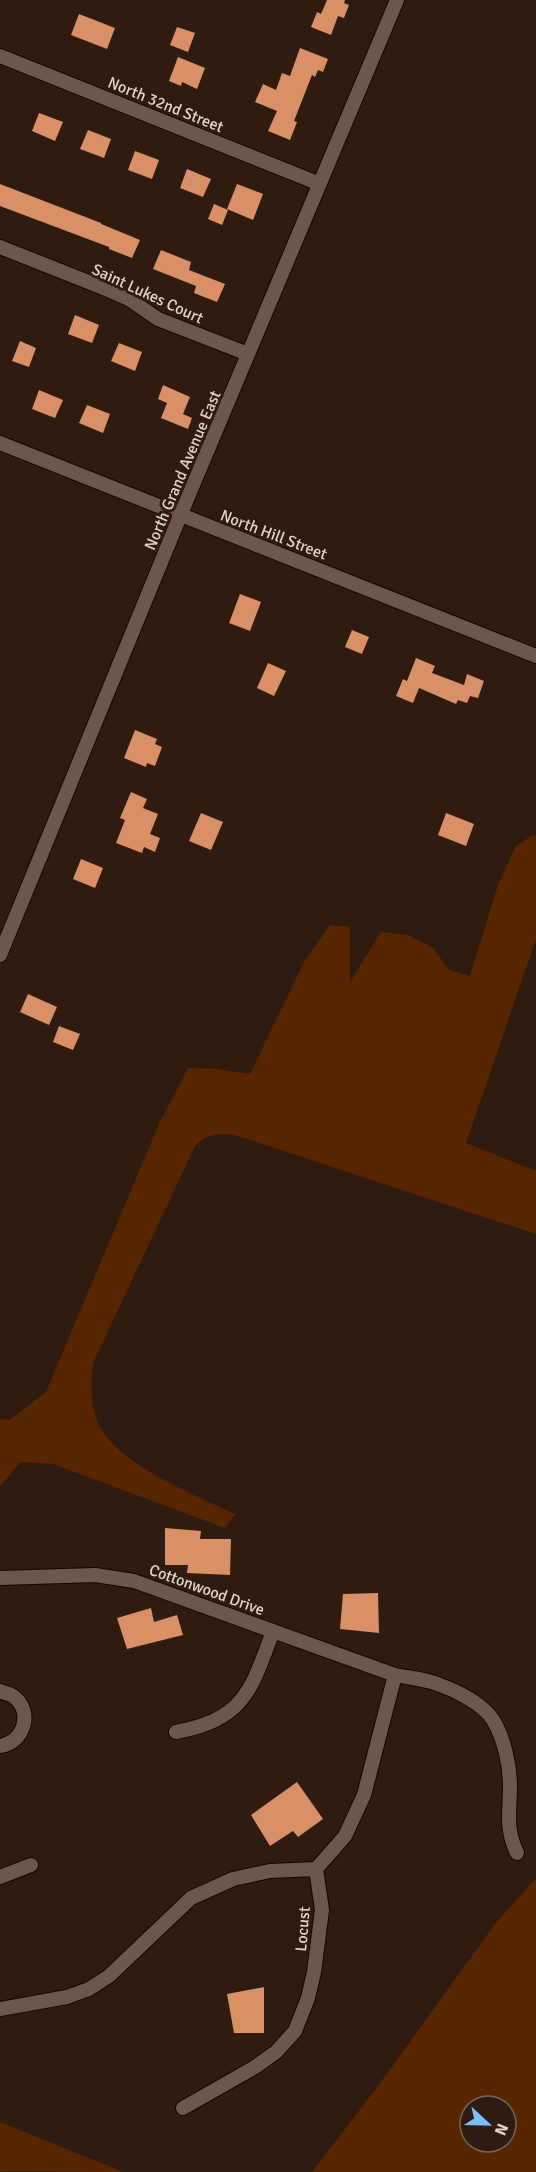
<svg xmlns="http://www.w3.org/2000/svg" width="536" height="2172" font-family="Signika,sans-serif">
<style>
.green{fill:#572601;fill-rule:evenodd}
.building{fill:#d99066}
.lines{fill:none;stroke-linecap:round;stroke-linejoin:round}
.minor-casing{stroke:#160600;stroke-width:16}
.minor{stroke:#6d564a;stroke-width:14}
.labels{text-anchor:middle;stroke-width:6;stroke-linejoin:round;paint-order:stroke}
.street-label{font-size:16px;fill:#e1d4cc;stroke:#2f1b10}
</style>
<rect width="100%" height="100%" fill="#2f1b10"/>
<path class="green" d="M 533,835 L 536,836 L 536,939 L 466,1143 L 536,1171 L 536,1234 L 238,1136 C 221,1133 207,1133 195,1146 L 93,1363 C 91,1383 90,1404 98,1423 C 116,1464 195,1495 235,1514 L 225,1528 L 53,1464 L 21,1462 L 0,1486 L 0,1419 L 10,1420 L 46,1392 L 159,1124 L 188,1068 L 216,1069 L 250,1074 L 304,962 L 330,925 L 350,927 L 350,982 L 381,932 L 408,935 L 433,948 L 449,970 L 470,976 L 498,885 L 516,846 Z
M 536,1878 L 536,2172 L 312,2172 L 378,2086 L 495,1924 ZM 470,2106 L 506,2106 L 506,2142 L 470,2142 Z
M 0,2122 L 123,2172 L 0,2171 Z"/>
<path class="building" d="M 327,0 L 345,0 L 344,3 L 349,5 L 344,18 L 338,16 L 331,35 L 311,27 L 317,12 L 321,14 Z
M 79,14 L 115,28 L 107,49 L 71,35 Z
M 177,27 L 195,33 L 188,52 L 170,45 Z
M 300,48 L 328,59 L 323,72 L 318,70 L 315,77 L 312,75 L 294,121 L 297,122 L 290,140 L 268,131 L 277,111 L 255,102 L 263,84 L 276,90 L 282,73 L 290,76 Z
M 178,57 L 205,68 L 197,89 L 182,82 L 181,86 L 169,81 Z
M 39,113 L 63,122 L 55,141 L 32,131 Z
M 88,130 L 111,139 L 104,158 L 80,149 Z
M 135,151 L 159,160 L 152,179 L 128,170 Z
M 187,169 L 211,179 L 203,197 L 180,188 Z
M 0,184 L 101,223 L 101,224 L 140,240 L 132,258 L 109,249 L 109,247 L 0,206 Z
M 237,184 L 263,194 L 253,220 L 227,209 Z
M 214,204 L 228,210 L 222,225 L 208,219 Z
M 161,250 L 191,262 L 189,270 L 225,284 L 217,302 L 194,293 L 196,286 L 153,269 Z
M 75,315 L 99,325 L 92,343 L 68,334 Z
M 20,341 L 36,348 L 29,367 L 12,361 Z
M 119,343 L 142,352 L 135,371 L 111,361 Z
M 163,385 L 190,397 L 183,414 L 192,418 L 188,429 L 161,418 L 167,403 L 158,399 Z
M 39,390 L 63,400 L 55,418 L 32,409 Z
M 87,405 L 110,414 L 103,433 L 79,423 Z
M 240,594 L 261,602 L 250,631 L 229,623 Z
M 352,630 L 369,637 L 362,654 L 345,647 Z
M 416,658 L 435,666 L 432,673 L 464,685 L 467,674 L 484,681 L 478,698 L 470,696 L 467,703 L 458,700 L 456,704 L 419,688 L 413,703 L 396,696 L 403,679 L 407,681 Z
M 268,663 L 286,671 L 274,696 L 257,688 Z
M 135,730 L 157,739 L 155,744 L 162,747 L 155,766 L 147,763 L 146,767 L 124,758 Z
M 131,792 L 147,799 L 143,808 L 158,814 L 150,834 L 160,838 L 155,852 L 144,847 L 142,853 L 116,843 L 125,820 L 120,818 Z
M 201,813 L 223,822 L 211,850 L 189,841 Z
M 446,813 L 474,824 L 466,846 L 438,835 Z
M 81,859 L 103,868 L 95,888 L 73,879 Z
M 28,994 L 57,1007 L 49,1025 L 20,1012 Z
M 59,1026 L 80,1034 L 73,1050 L 53,1042 Z
M 165,1528 L 201,1531 L 200,1539 L 231,1539 L 230,1575 L 187,1573 L 188,1565 L 165,1565 Z
M 378,1593 L 379,1633 L 340,1629 L 343,1594 Z
M 151,1608 L 154,1622 L 177,1615 L 183,1635 L 127,1649 L 117,1618 Z
M 297,1782 L 323,1819 L 298,1837 L 293,1831 L 270,1846 L 251,1815 Z
M 264,1987 L 264,2033 L 234,2033 L 227,1994 Z"/>
<g class="lines">
<defs>
<path id="minor" d="M 0,56 L 320,184
M 0,247 L 106,289 L 129,299 L 158,319 L 248,354
M 0,443 L 536,656
M 0,955 L 180,516 L 397,0
M 0,1578 L 95,1575 L 134,1581 L 395,1675 C 410,1678 426,1679 440,1685 C 457,1691 483,1704 493,1720 C 504,1738 510,1765 510,1786 C 510,1812 505,1828 517,1853
M 0,1691 C 4,1693 10,1694 13,1696 C 34,1711 24,1743 0,1746
M 176,1732 C 245,1719 251,1690 273,1631
M 0,1877 L 31,1865
M 0,2009 L 67,1997 L 89,1989 L 109,1976 L 191,1898 L 233,1879 L 270,1871 L 316,1869
M 183,2108 L 255,2067 L 276,2052 L 295,2031 L 308,1998 L 314,1972 L 322,1910 L 316,1869 L 345,1836 L 364,1795 L 395,1675"/>
</defs>
<use href="#minor" class="minor-casing"/>
<use href="#minor" class="minor"/>
</g>
<g class="labels">
<g class="street-label">
<text transform="translate(166 104) rotate(22)" y="6">North 32nd Street</text>
<text transform="translate(148 293) rotate(25)" y="6">Saint Lukes Court</text>
<text transform="translate(182 470) rotate(-67)" y="6">North Grand Avenue East</text>
<text transform="translate(274 534) rotate(21)" y="6">North Hill Street</text>
<text transform="translate(207 1589) rotate(20)" y="6">Cottonwood Drive</text>
<text transform="translate(302 1929) rotate(-85)" y="6">Locust</text>
</g>
</g>
<g transform="translate(488 2124) rotate(112)"><circle r="28" fill="#2f1b10" stroke="#76655b" stroke-width="1.5"/>
<path d="M0-4.5L10 22L0 15L-10 22Z" fill="#7bbef9"/>
<text y="-9" font-size="16" font-weight="bold" text-anchor="middle" fill="#e1d4cc">N</text>
</g>
</svg>
